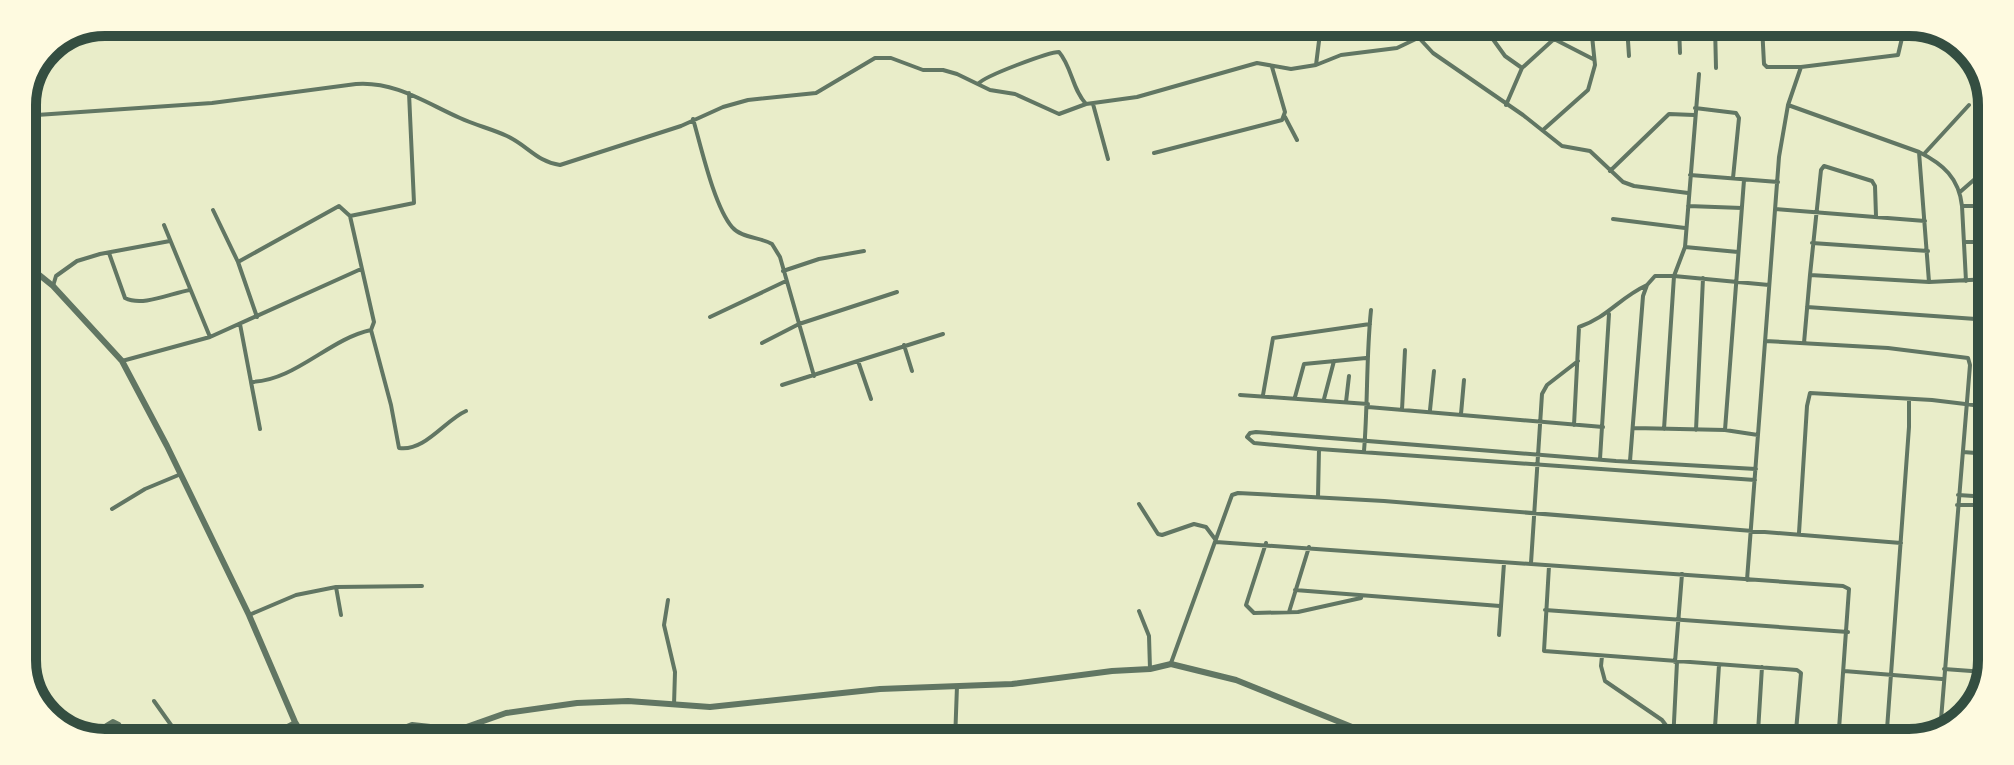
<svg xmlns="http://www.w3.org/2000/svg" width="2014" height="765" font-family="'DejaVu Sans',sans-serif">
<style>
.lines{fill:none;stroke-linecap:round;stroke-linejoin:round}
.minor{stroke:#617663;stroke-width:4}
.tertiary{stroke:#617663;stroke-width:6}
.rim{fill:none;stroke:#344e41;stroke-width:10}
</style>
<rect width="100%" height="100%" fill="#e9edc9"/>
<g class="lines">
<path class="minor" d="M 1627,26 L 1629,56
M 1679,26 L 1680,53
M 1715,26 L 1716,68
M 1762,26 L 1764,64 L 1767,67 L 1801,67 L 1788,105
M 1487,31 L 1505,56 L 1522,68
M 1420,39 L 1433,53 L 1523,115 L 1562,146 L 1590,151 L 1623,182 L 1634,186 L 1688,193
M 1316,65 L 1321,25
M 1801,67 L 1898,55 L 1902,38 L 1901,26
M 978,84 C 984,76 1049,52 1059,52 C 1072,67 1072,89 1086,104
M 1093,104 L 1108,159
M 1506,105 L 1522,68 L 1554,39 L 1593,59
M 1695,108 L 1736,113 L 1739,118 L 1733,178
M 22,116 L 212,103 L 356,84 C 395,81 426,103 460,118 C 475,125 492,129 507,136 C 527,145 537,162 560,165 L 681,126 L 723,107 L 748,100 L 816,93 L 875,58 L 891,58 L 923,70 L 943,70 L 957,74 L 990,90 L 1015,94 L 1059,114 L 1086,104 L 1137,97 L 1257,63 L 1291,69 L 1316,65 L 1341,55 L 1397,48 L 1445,25
M 1285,117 L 1297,140
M 693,119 C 701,146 714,206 732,227 C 741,238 760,237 772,244 L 780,257 L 814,376
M 1543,130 L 1588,90 L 1595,65 L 1591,26
M 1919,152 C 1943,164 1959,178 1962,206 L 1991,206
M 1154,153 L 1282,120 L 1285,112 L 1272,67
M 1924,154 L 1969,105
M 1610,171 L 1669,114 L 1694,115
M 1690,175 L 1778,182
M 1960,192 L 1991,165
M 1688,206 L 1742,208
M 1962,206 L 1966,281
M 1776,209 L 1925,221
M 213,210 L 238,262
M 350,216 L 414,203 L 409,93
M 1613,219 L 1685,228
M 164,225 L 210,337
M 1965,242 L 1991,242
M 1812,243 L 1928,251
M 1685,247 L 1738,252
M 109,253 L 125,298 C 143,307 171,293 190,290
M 783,271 L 819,259 L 864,251
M 1810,275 L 1821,170 L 1824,166 L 1872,181 L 1875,186 L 1876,216
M 53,286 L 56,276 L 77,261 L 100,254 L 170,241
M 1807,307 L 1990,320
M 257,317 L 238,262 L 339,206 L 350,216 L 374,322 L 371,330
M 710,317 L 786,281
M 240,324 L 251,382 C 295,381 329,339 371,330 L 391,405 L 399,448 C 425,452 445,420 466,411
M 1765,341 L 1888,348 L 1968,358 L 1970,365 L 1940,732
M 762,343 L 799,324 L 897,292
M 1804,343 L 1810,275 L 1929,282 L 1990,279
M 904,345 L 912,371
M 122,361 L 210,337 L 361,269
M 858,361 L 871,399
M 251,382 L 260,429
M 782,385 L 943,334
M 1240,395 L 1368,404
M 1263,395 L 1273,338 L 1370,324
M 1295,397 L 1304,364 L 1366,358
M 1324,399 L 1334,361
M 1346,402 L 1349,376
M 1368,407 L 1603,427
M 1402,410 L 1405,350
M 1430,410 L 1434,371
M 1461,414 L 1464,380
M 1574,425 L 1579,327 C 1608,317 1619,298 1647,285
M 1634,428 L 1725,430 L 1758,435
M 1664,429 L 1674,276 L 1769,285
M 1696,430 L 1703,278
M 1725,430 L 1744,180
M 1364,451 C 1368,404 1366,358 1371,310
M 1963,452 L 1989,454
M 1600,459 L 1609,314
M 1630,461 L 1643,296 L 1647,285 L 1655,276 L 1674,276 L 1685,247 L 1699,74
M 1755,480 L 1319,449 L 1254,443 L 1247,437 L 1250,433 L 1256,432 L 1616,461 L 1756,469
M 1958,495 L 1989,497
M 1318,497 L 1319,449
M 1139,504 L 1158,534 L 1162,535 L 1194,524 L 1206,527 L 1215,539
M 1957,505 L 1989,505
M 112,509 L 145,489 L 181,474
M 1799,533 L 1807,406 L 1810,393 L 1932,400 L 1990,407
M 1216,542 L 1843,586 L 1849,589 L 1838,743
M 1266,543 L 1246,605 L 1254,613 L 1298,612 L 1361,598
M 1531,563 L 1542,394 L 1547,385 L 1578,361
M 1549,566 L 1544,651 L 1797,670 L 1801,673 L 1795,743
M 1747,580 L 1779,157 L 1788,105 L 1919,152 L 1929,282
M 336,587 L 341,615
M 1295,590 L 1500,606
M 668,600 L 664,625 L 675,672 L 674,705
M 1545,610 L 1848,632
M 1139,611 L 1149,636 L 1150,669
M 1289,612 L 1309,547
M 249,615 L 296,595 L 336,587 L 422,586
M 1499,635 L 1504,563
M 1602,656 L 1601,666 L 1605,681 L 1662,720 L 1674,736
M 1675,662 L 1682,574
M 1171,663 L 1232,495 L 1238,493 L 1384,501 L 1901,543
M 1762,667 L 1758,732 L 1795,741
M 1944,669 L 1985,672
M 1844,671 L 1942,679
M 1984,692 L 1988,590
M 35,700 L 45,715
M 154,701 L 181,739
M 955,735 L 997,735 L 1029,731
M 85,738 L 113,721 L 119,724 L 128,739
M 262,739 L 295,722
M 955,741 L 957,686
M 1673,742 L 1677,662
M 1714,743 L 1719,665
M 1886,743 L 1909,427 L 1909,399"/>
<path class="tertiary" d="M 22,261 L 53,286 L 122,361 L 167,446 L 249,615 L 295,722 L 305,739
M 384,739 L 389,734 L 412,725 L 458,730 L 506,713 L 577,703 L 628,701 L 710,707 L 880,689 L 1012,684 L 1112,671 L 1150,669 L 1171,664 L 1236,680 L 1389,742"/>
</g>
<path d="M0 0H2014V765H0ZM105 36H1909A69 69 0 0 1 1978 105V660A69 69 0 0 1 1909 729H105A69 69 0 0 1 36 660V105A69 69 0 0 1 105 36Z" fill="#fefae0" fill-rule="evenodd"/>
<path class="rim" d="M105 36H1909A69 69 0 0 1 1978 105V660A69 69 0 0 1 1909 729H105A69 69 0 0 1 36 660V105A69 69 0 0 1 105 36Z"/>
</svg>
